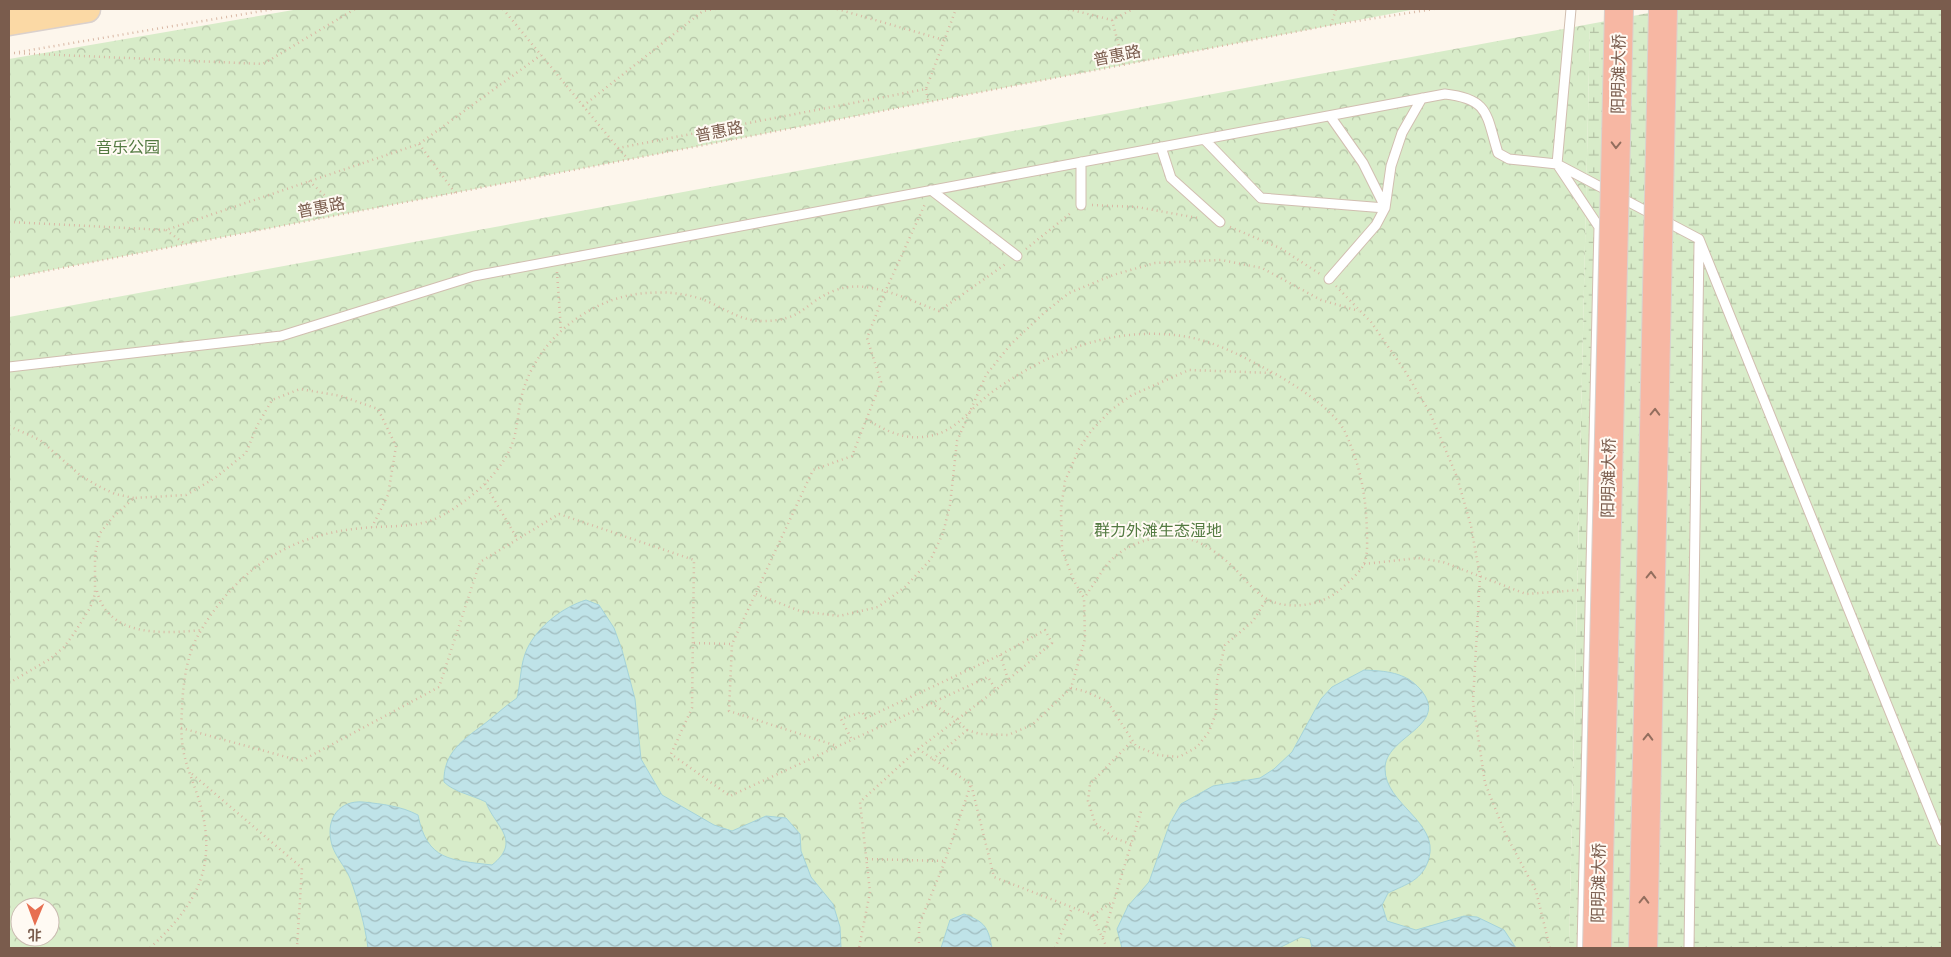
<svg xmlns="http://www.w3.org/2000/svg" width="1951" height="957" font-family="'Public Sans','Noto Sans SC',sans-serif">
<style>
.wetland{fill:url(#wetland-marsh)}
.park{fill:url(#park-crowns);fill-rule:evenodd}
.water{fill:url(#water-waves);stroke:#a5d3da}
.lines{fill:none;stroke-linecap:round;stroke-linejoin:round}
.lane-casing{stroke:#d1beb0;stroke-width:11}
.primary-casing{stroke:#dad1cd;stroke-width:29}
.path{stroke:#d9b8a5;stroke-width:2.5;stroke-dasharray:1 4;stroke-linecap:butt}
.lane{stroke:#fff;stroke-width:9}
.primary{stroke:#fbd9a5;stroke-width:26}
.highway-bridge-casing{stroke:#dad1cd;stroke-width:30;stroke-linecap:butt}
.highway-bridge{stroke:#f7b7a3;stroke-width:28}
.oneway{stroke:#936e5e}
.labels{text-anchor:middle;stroke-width:4;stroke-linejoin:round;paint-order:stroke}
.street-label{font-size:16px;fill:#7a5c4d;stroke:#fffaf3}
.park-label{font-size:16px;fill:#537a41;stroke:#fffaf3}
</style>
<defs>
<pattern id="wetland-marsh" width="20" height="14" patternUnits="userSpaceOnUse" patternTransform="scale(1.25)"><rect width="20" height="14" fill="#d8ecc9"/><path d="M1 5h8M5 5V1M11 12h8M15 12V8" fill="none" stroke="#b4c2a5"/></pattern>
<pattern id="park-crowns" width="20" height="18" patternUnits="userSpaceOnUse" patternTransform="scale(1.25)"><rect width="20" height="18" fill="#d8ecc9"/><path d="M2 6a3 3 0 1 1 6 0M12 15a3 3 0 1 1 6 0" fill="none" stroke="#b4c2a5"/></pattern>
<pattern id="water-waves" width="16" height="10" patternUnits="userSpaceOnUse" patternTransform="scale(1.25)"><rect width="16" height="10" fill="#bfe3e8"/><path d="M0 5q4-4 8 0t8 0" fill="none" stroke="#a0bbbe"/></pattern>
</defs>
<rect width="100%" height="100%" fill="#fdf6ec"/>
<path class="wetland" d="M 1670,9 L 1942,9 L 1942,948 L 1569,948 L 1590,24 Z"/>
<path class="park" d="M 299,9 L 1416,9 L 9,278 L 9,59 Z
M 1590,24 L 1569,948 L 9,948 L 9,317 ZM 20,907 L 50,907 L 50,937 L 20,937 Z"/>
<path class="water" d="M 586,600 L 599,605 L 614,628 L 622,650 L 635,699 L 641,759 L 662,795 L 714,825 L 732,831 L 766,816 L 786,818 L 800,834 L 801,851 L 811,877 L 833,904 L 840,927 L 841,948 L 368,948 C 365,925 358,900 350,878 C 345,866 333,854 331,841 C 326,818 340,800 363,802 C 382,804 401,806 418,815 C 427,861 451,860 492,865 C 523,840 494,826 486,802 C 472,795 454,792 444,782 C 443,753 463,740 483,725 C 495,716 505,706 517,698 C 521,682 520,664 527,649 C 538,626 563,607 586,600 Z
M 1364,670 C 1386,671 1405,672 1420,689 C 1452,726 1384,736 1385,769 C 1385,804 1439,822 1429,858 C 1423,880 1407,884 1388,893 L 1382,905 L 1387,921 L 1416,930 L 1464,916 L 1477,917 L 1504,930 L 1516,948 L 1312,948 L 1310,939 L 1301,937 L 1279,948 L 1122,948 L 1117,929 L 1128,906 L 1149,882 L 1170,823 L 1181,804 L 1213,786 L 1260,778 L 1274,769 L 1292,752 L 1321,699 L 1332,687 Z
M 964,914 C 985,922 988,927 992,948 L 941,948 L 950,920 Z"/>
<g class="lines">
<defs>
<path id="lane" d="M 1571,9 L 1557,164 L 1699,239 L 1942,841
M 1330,116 L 1363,163 L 1385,207
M 1204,139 L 1261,198 L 1385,208
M 1161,147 L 1171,178 L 1220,222
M 931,190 L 1017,256
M 1081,205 L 1081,162
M 1329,279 L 1376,225 L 1385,208 L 1391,166 L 1402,133 L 1422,98
M 9,367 L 281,336 L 474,276 L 1445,94 C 1490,99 1486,115 1498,153 L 1509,159 L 1557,164 L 1599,227 L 1582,948
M 1689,948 L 1699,244"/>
<path id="primary" d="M 9,22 L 87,9"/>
</defs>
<use href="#lane" class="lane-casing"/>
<use href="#primary" class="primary-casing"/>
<path class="path" d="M 503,9 L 618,148 L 926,89 L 956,9
M 837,9 L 944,40
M 1068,9 L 1112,20 L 1133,9
M 1112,20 L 1124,65
M 1331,25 L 1336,9
M 19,52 L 274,9
M 14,53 L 263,64 L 355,9
M 926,89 L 928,102
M 583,106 L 703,11 L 715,9
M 419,144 L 455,193
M 618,148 L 629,160
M 309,181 L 345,214
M 1092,205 L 1137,207 L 1198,218
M 9,222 L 166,230 L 419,144 L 541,55
M 1230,227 L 1280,248 L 1320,274
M 166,230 L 185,244
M 1026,249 L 1072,212
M 557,272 L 561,331
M 9,278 L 1331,25 L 1434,9
M 1336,286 L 1371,322 L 1405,371 L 1430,413 L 1457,477 L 1471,526 L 1480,576 L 1473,702 L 1485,783 L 1505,833 L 1536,891 L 1550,948
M 866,419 C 888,432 907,442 934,435 C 959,429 974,404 995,390 C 1050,351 1114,326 1182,336 C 1212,340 1242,356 1268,370 C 1291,382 1336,410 1346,434 C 1361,468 1366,496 1367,533 C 1367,543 1368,555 1364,564 C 1359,574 1348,582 1340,590 C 1325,602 1306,607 1287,605 C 1260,603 1249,582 1231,565 C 1220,555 1206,544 1192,540 C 1166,531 1130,541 1111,560 C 1101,571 1093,586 1084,598
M 9,426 L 40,440 L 80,475 L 98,486 L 115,494 L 134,498
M 485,484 L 518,540
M 1364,564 L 1418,558 L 1443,562 L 1526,594 L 1579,590
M 97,591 C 108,637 163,634 201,630
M 756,594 L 800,611 L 839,616 L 878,607 L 905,587 L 931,559 L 943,533 L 950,505 L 957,441 L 986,375 L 1011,344 L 1044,313 L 1069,293 L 1113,275 L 1155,263 L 1221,260 L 1262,268 L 1321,300 L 1359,311
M 694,643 L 732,644
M 1000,655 L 1008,679
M 9,683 L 50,659 L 64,647 L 75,632 L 90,608 L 95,594 L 95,554 L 100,533 L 113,517 L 134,498 L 186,495 L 215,478 L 246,453 L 257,426 L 272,400 L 300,389 L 341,396 L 378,409 L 396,446 L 388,495 L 372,527
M 1071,688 L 1084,691 L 1107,701 L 1136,746 L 1158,755 L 1179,757 L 1197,747 L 1209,732 L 1216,713 L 1217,680 L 1225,645 L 1253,621 L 1266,600
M 931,703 L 956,719 L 967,730 L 932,760
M 181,728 L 301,761 L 439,687 L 480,562 L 559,514 L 694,560 L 692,708 L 671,754 L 730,796 L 988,677 L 996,690 L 918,749 L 860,802 L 870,892 L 859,948
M 967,730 L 980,734 L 1008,735 L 1032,725 L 1071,688 L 1085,639 L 1084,598 L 1074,581 L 1062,550 L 1061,509 L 1065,481 L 1079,449 L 1091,431 L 1111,410 L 1132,395 L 1189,370 L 1273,373
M 851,738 L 841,719 L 862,712 L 866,718 L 1000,655 L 1045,630 L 1052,643 L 997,689
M 834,745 L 729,711 L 732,644 L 813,470 L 852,456 L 881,382 L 867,338 L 885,292 L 925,204
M 918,749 L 971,784 L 994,877 L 1092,915 L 1107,948
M 192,774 L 302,868 L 297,948
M 1131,844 L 1114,838 L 1095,823 L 1088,801 L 1090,784 L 1132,741
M 867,859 L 945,861
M 1093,915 L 1111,903
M 1103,937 L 1142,808
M 150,948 C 196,905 218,868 200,803 C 195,786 186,767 183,749 C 180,731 182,711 183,692 C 185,672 189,650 200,632 C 237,569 290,534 363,528 C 390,525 419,529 443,515 C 468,501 493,480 507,455 C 520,432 516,411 524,388 C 540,337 593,296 647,293 C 667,291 691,294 709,302 C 727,310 742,321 762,321 C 805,321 803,302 836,290 C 868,278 908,300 939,311 L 1007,263
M 919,948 L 919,925 L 945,861 L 971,784
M 1055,948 L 1072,908"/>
<use href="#lane" class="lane"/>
<use href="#primary" class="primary"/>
<defs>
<path id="highway-bridge" d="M 1597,948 L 1619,9
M 1643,948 L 1663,9"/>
</defs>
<use href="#highway-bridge" class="highway-bridge-casing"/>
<use href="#highway-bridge" class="highway-bridge"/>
</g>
<defs><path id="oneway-chevron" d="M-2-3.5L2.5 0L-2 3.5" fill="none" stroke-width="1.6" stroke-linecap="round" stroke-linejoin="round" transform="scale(1.25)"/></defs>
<g class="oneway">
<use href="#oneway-chevron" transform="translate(1616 145) rotate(91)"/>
<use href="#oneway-chevron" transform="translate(1655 412) rotate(-89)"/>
<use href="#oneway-chevron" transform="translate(1651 575) rotate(-89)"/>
<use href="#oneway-chevron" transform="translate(1648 737) rotate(-89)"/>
<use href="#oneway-chevron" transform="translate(1644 900) rotate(-89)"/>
</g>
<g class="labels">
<g class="street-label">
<text transform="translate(1117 55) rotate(-11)" y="6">普惠路</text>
<text transform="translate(1618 74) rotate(-89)" y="6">阳明滩大桥</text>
<text transform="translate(719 131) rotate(-11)" y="6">普惠路</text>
<text transform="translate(321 207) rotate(-11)" y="6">普惠路</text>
<text transform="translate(1608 478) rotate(-89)" y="6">阳明滩大桥</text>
<text transform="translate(1598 883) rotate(-89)" y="6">阳明滩大桥</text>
</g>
<g class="park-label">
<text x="128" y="153">音乐公园</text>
<text x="1158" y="536">群力外滩生态湿地</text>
</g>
</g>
<rect width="1951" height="957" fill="none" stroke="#7a5c4d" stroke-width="20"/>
<g transform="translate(35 922) rotate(181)"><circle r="24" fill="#fffaf3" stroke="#cabbb1"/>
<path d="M0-4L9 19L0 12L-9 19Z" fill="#e76f51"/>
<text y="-8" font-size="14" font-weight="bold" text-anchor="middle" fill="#7a5c4d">北</text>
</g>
</svg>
